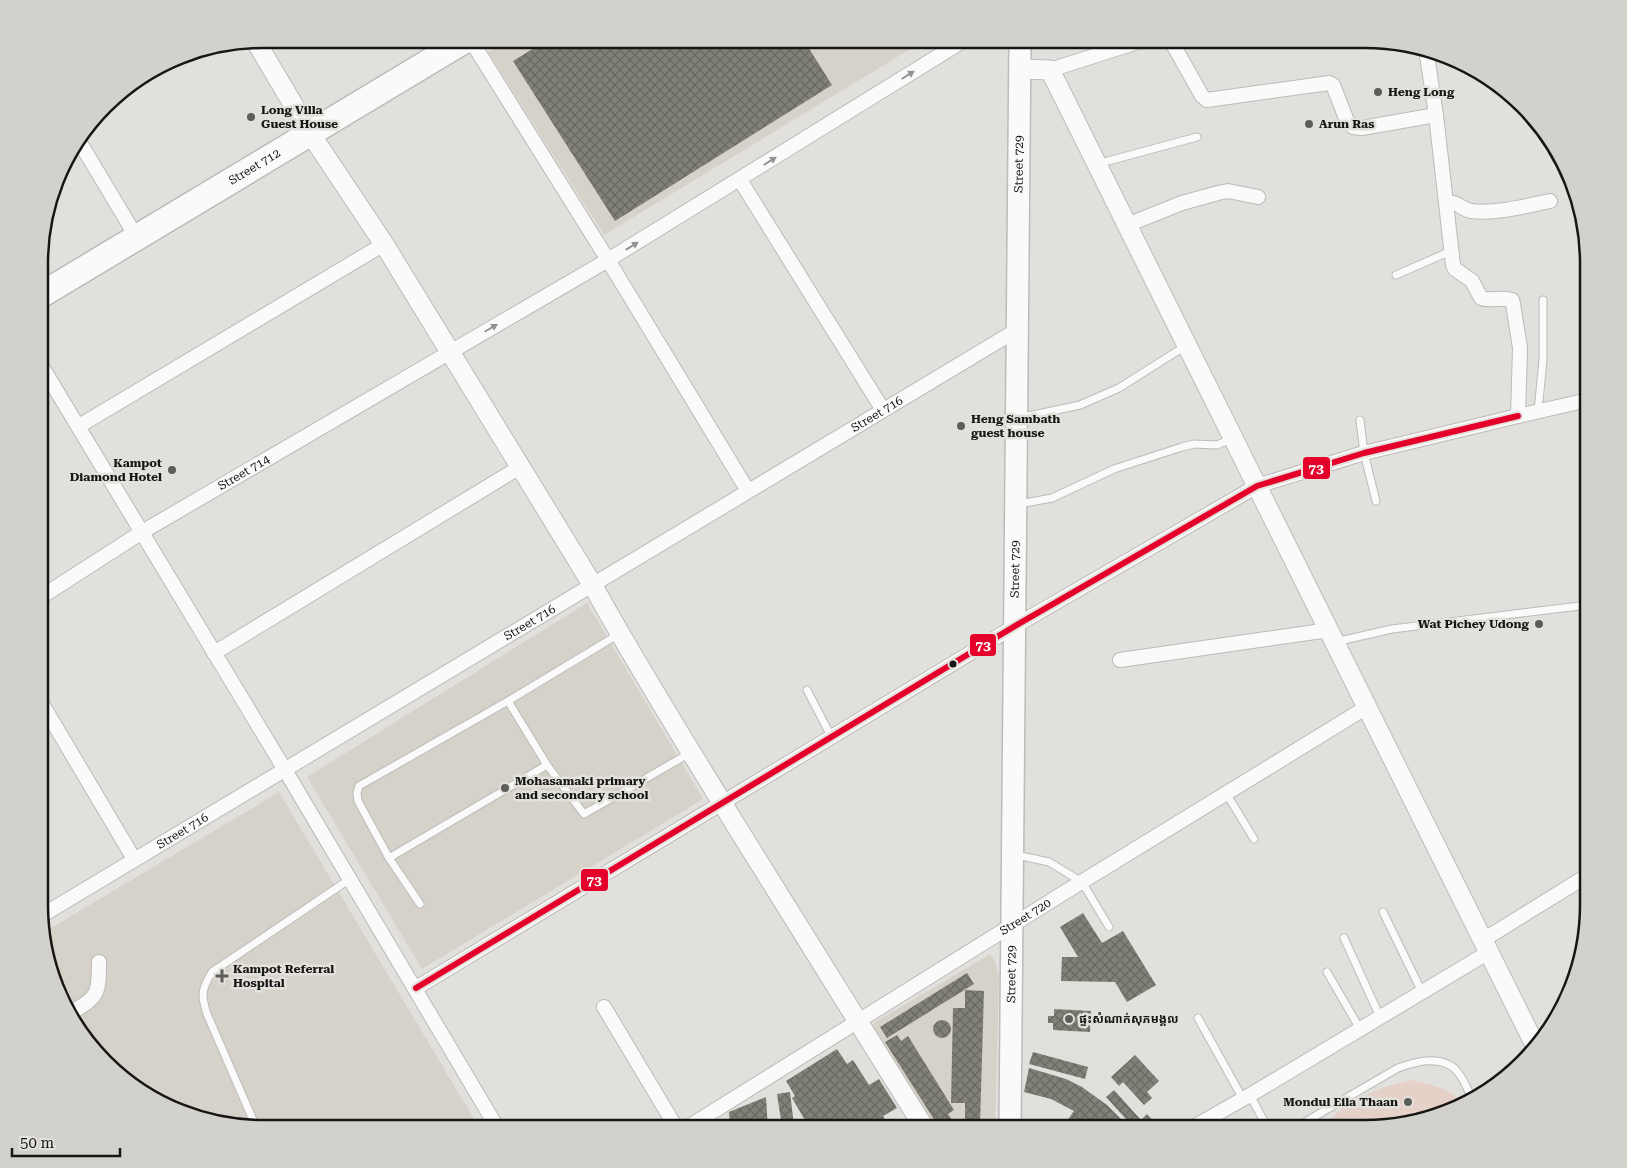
<svg xmlns="http://www.w3.org/2000/svg" width="1627" height="1168" font-family="'Roboto Serif','Noto Sans Khmer',serif">
<style>
.built{fill:#d6d2ca}
.grass{fill:#e6d1c8}
.building{fill:url(#building-cross-hatch)}
.lines{fill:none;stroke-linecap:round;stroke-linejoin:round}
.lane-casing{stroke:#bcbbb9;stroke-width:9}
.street-casing{stroke:#bcbbb9;stroke-width:16}
.secondary-casing{stroke:#bcbbb9;stroke-width:21}
.primary-casing{stroke:#bcbbb9;stroke-width:24}
.highway-casing{stroke:#bcbbb9;stroke-width:28}
.lane{stroke:#fafafa;stroke-width:7}
.street{stroke:#fafafa;stroke-width:14}
.secondary{stroke:#fafafa;stroke-width:19}
.primary{stroke:#fafafa;stroke-width:21}
.highway{stroke:#fafafa;stroke-width:25}
.bus-1-casing{stroke:#e3e1db;stroke-width:10}
.bus-1{stroke:#e4002b;stroke-width:6}
.oneway{fill:#949392}
.poi-dot{fill:#5e5d5a;stroke:#e3e1db;stroke-width:2}
.bus-dot{fill:#171614;stroke:#e3e1db;stroke-width:2}
.labels{text-anchor:middle;stroke-width:5;stroke-linejoin:round;paint-order:stroke}
.poi-label{font-size:12px;font-weight:bold;fill:#171614;stroke:#e3e1db;text-anchor:start}
.street-label{font-size:12px;fill:#171614;stroke:#e3e1db}
.rim{fill:none;stroke:#171614;stroke-width:2.5}
.line-badge{stroke:#e3e1db;stroke-width:2}
.badge-label{font-size:14px;text-anchor:middle;font-weight:bold;fill:#fff}
</style>
<defs>
<pattern id="building-cross-hatch" width="8" height="8" patternUnits="userSpaceOnUse" patternTransform="scale(1.25)"><rect width="8" height="8" fill="#818178"/><path d="M0 0l8 8M0 8l8-8" fill="none" stroke="#696961"/></pattern>
</defs>
<rect width="100%" height="100%" fill="#e1e0dd"/>
<path class="built" d="M 510,39 L 927,39 L 604,235 L 488,52 Z
M 587,603 L 703,799 L 422,969 L 307,777 Z
M 279,792 L 480,1129 L 248,1129 L 177,1112 L 126,1083 L 69,1017 L 41,934 Z
M 990,954 L 995,961 L 999,978 L 995,1129 L 937,1129 L 872,1024 Z"/>
<path class="grass" d="M 1411,1080 C 1430,1085 1454,1088 1463,1106 L 1365,1129 L 1325,1129 C 1340,1100 1382,1087 1411,1080 Z"/>
<path class="building" d="M 549,39 L 803,39 L 832,85 L 615,221 L 513,61 Z
M 1083,913 L 1102,943 L 1123,931 L 1156,985 L 1127,1002 L 1115,982 L 1061,981 L 1062,957 L 1078,957 L 1060,927 Z
M 967,973 L 974,984 L 887,1038 L 880,1027 Z
M 965,990 L 984,991 L 980,1125 L 965,1125 L 965,1103 L 951,1103 L 953,1008 L 965,1008 Z
M 1054,1009 L 1091,1011 L 1090,1032 L 1053,1030 L 1053,1023 L 1048,1023 L 1048,1016 L 1054,1016 Z
M933 1029a9 9 0 1 1 18 0a9 9 0 1 1-18 0Z
M 897,1035 L 901,1041 L 908,1036 L 954,1110 L 948,1114 L 958,1129 L 940,1129 L 885,1042 Z
M 837,1049 L 847,1064 L 853,1060 L 869,1085 L 879,1079 L 897,1108 L 883,1116 L 891,1129 L 796,1129 L 806,1122 L 792,1098 L 795,1096 L 786,1081 Z
M 1033,1052 L 1088,1067 L 1085,1079 L 1029,1064 Z
M 1135,1055 L 1159,1081 L 1147,1092 L 1152,1098 L 1144,1105 L 1123,1082 L 1119,1086 L 1111,1077 Z
M 1029,1068 L 1066,1079 L 1082,1087 L 1107,1105 L 1129,1127 L 1126,1129 L 1098,1129 L 1093,1125 L 1090,1129 L 1069,1129 L 1064,1125 L 1074,1111 L 1051,1099 L 1024,1092 Z
M 1114,1090 L 1141,1120 L 1147,1114 L 1157,1125 L 1152,1129 L 1135,1129 L 1106,1097 Z
M 790,1092 L 794,1126 L 782,1127 L 777,1094 Z
M 766,1097 L 768,1129 L 730,1129 L 729,1112 Z"/>
<g class="lines">
<defs>
<path id="lane" d="M 1097,164 L 1197,137
M 1396,275 L 1451,251
M 1538,411 L 1543,360 L 1543,300
M 1019,418 L 1080,405 L 1119,388 L 1187,345
M 1360,420 L 1364,453 L 1376,501
M 1019,504 L 1052,498 L 1114,469 L 1182,447 L 1194,444 L 1217,445 L 1233,438
M 1335,642 L 1392,629 L 1588,605
M 807,690 L 832,738
M 508,701 L 547,765 L 584,814 L 690,753
M 1226,793 L 1254,839
M 1016,855 L 1049,862 L 1082,882 L 1109,927
M 389,858 L 547,765
M 420,904 L 389,858 L 358,801 L 357,793 L 359,786 L 508,701 L 619,634
M 1383,912 L 1422,992
M 1344,938 L 1380,1017
M 1327,972 L 1360,1029
M 1198,1018 L 1243,1099
M 1250,1095 L 1268,1129
M 257,1129 L 207,1014 C 201,995 201,990 212,972 L 350,879
M 1293,1129 L 1398,1068 C 1415,1062 1438,1055 1454,1068 C 1463,1076 1468,1090 1472,1099"/>
<g id="street">
<path d="M 470,39 L 608,260 L 748,491"/>
<path d="M 1170,39 L 1202,96 L 1207,100 L 1329,83 L 1333,85 L 1347,121 L 1353,127 L 1362,128 L 1436,115"/>
<path d="M 1426,49 L 1436,115 L 1453,265 L 1455,269 L 1472,281 L 1481,298 C 1491,302 1502,296 1512,300 L 1513,304 L 1520,348 L 1518,416 L 1588,400"/>
<path d="M 1050,70 L 1147,39"/>
<path d="M 79,141 L 137,238"/>
<path d="M 740,180 L 883,410"/>
<path d="M 1446,203 C 1459,201 1460,209 1471,211 C 1497,214 1525,206 1550,201"/>
<path d="M 1127,225 L 1182,203 L 1218,193 L 1228,191 L 1258,197"/>
<path d="M 41,365 L 285,770 L 498,1129"/>
<path d="M 79,426 L 384,244"/>
<path id="s1" d="M 41,597 L 142,532 L 608,260 L 966,39"/>
<path d="M 214,653 L 520,467"/>
<path d="M 1120,660 L 1329,630"/>
<path d="M 41,702 L 134,859"/>
<path id="s2" d="M 41,916 L 1017,330"/>
<path d="M 1483,940 L 1588,875"/>
<path d="M 416,988 L 1015,626 L 1257,486 L 1364,453 L 1518,416"/>
<path d="M 604,1007 L 677,1129"/>
<path d="M 68,1015 C 97,996 99,998 99,962"/>
<path id="s3" d="M 685,1129 L 1062,894 L 1367,707"/>
<path d="M 1190,1129 L 1250,1095 L 1489,952"/>
</g>
<path id="secondary" d="M 255,40 L 310,133 L 384,244 L 592,584 C 637,666 687,745 735,824 C 798,926 861,1028 925,1129
M 1020,69 L 1050,70 L 1536,1047"/>
<g id="primary">
<path id="s4" d="M 1010,1129 L 1020,39"/>
</g>
<g id="highway">
<path id="s5" d="M 41,295 L 467,39"/>
</g>
</defs>
<use href="#lane" class="lane-casing"/>
<use href="#street" class="street-casing"/>
<use href="#secondary" class="secondary-casing"/>
<use href="#primary" class="primary-casing"/>
<use href="#highway" class="highway-casing"/>
<use href="#lane" class="lane"/>
<use href="#street" class="street"/>
<use href="#secondary" class="secondary"/>
<use href="#primary" class="primary"/>
<use href="#highway" class="highway"/>
<defs>
<path id="bus-1" d="M 416,988 L 1015,626 L 1257,486 L 1364,453 L 1518,416"/>
</defs>
<use href="#bus-1" class="bus-1-casing"/>
<use href="#bus-1" class="bus-1"/>
</g>
<defs><path id="oneway-solid" d="M-6-.8H1V-3.2L6.5 0L1 3.2V.8H-6Z" transform="scale(1.25)"/></defs>
<g class="oneway">
<use href="#oneway-solid" transform="translate(908 75) rotate(-32)"/>
<use href="#oneway-solid" transform="translate(770 161) rotate(-32)"/>
<use href="#oneway-solid" transform="translate(632 246) rotate(-31)"/>
<use href="#oneway-solid" transform="translate(491 328) rotate(-30)"/>
</g>
<g class="poi-dot">
<circle cx="1378" cy="92" r="5"/>
<circle cx="251" cy="117" r="5"/>
<circle cx="1309" cy="124" r="5"/>
<circle cx="961" cy="426" r="5"/>
<circle cx="172" cy="470" r="5"/>
<circle cx="1539" cy="624" r="5"/>
<circle cx="505" cy="788" r="5"/>
<path d="M219.5 968.5h5v5h5v5h-5v5h-5v-5h-5v-5h5z"/>
<circle cx="1069" cy="1019" r="5"/>
<circle cx="1408" cy="1102" r="5"/>
</g>
<circle class="bus-dot" cx="953" cy="664" r="4.5"/>
<g class="labels">
<g class="poi-label">
<text x="1388" y="96">Heng Long</text>
<text x="261" y="114">Long Villa<tspan x="261" dy="14">Guest House</tspan></text>
<text x="1319" y="128">Arun Ras</text>
<text x="971" y="423">Heng Sambath<tspan x="971" dy="14">guest house</tspan></text>
<text x="162" y="467" text-anchor="end">Kampot<tspan x="162" dy="14">Diamond Hotel</tspan></text>
<text x="1529" y="628" text-anchor="end">Wat Pichey Udong</text>
<text x="515" y="785">Mohasamaki primary<tspan x="515" dy="14">and secondary school</tspan></text>
<text x="233" y="973">Kampot Referral<tspan x="233" dy="14">Hospital</tspan></text>
<text x="1079" y="1023">ផ្ទះសំណាក់សុភមង្គល</text>
<text x="1398" y="1106" text-anchor="end">Mondul Eila Thaan</text>
</g>
<g class="street-label">
<text dy="4" stroke="none"><textPath href="#s4" startOffset="965">Street 729</textPath></text>
<text dy="4" stroke="none"><textPath href="#s5" startOffset="249">Street 712</textPath></text>
<text dy="4" stroke="none"><textPath href="#s2" startOffset="975">Street 716</textPath></text>
<text dy="4" stroke="none"><textPath href="#s1" startOffset="238">Street 714</textPath></text>
<text dy="4" stroke="none"><textPath href="#s4" startOffset="560">Street 729</textPath></text>
<text dy="4" stroke="none"><textPath href="#s2" startOffset="570">Street 716</textPath></text>
<text dy="4" stroke="none"><textPath href="#s2" startOffset="165">Street 716</textPath></text>
<text dy="4" stroke="none"><textPath href="#s3" startOffset="401">Street 720</textPath></text>
<text dy="4" stroke="none"><textPath href="#s4" startOffset="155">Street 729</textPath></text>
</g>
</g>
<path d="M0 0H1627V1168H0ZM263 48H1365A215 215 0 0 1 1580 263V905A215 215 0 0 1 1365 1120H263A215 215 0 0 1 48 905V263A215 215 0 0 1 263 48Z" fill="#d3d1cb" fill-rule="evenodd"/>
<path class="rim" d="M263 48H1365A215 215 0 0 1 1580 263V905A215 215 0 0 1 1365 1120H263A215 215 0 0 1 48 905V263A215 215 0 0 1 263 48Z"/>
<g class="line-badge">
<rect x="1302" y="456" width="29" height="24" rx="5" fill="#e4002b"/>
<rect x="969" y="633" width="28" height="24" rx="5" fill="#e4002b"/>
<rect x="580" y="868" width="29" height="24" rx="5" fill="#e4002b"/>
</g>
<g class="badge-label">
<text x="1316" y="473">73</text>
<text x="983" y="650">73</text>
<text x="594" y="885">73</text>
</g>
<path d="M12 1148v8h108v-8" fill="none" stroke="#171614" stroke-width="2.5"/>
<text x="20" y="1148" font-size="15" fill="#171614" stroke="#e3e1db" stroke-width="4" paint-order="stroke">50 m</text>
</svg>
